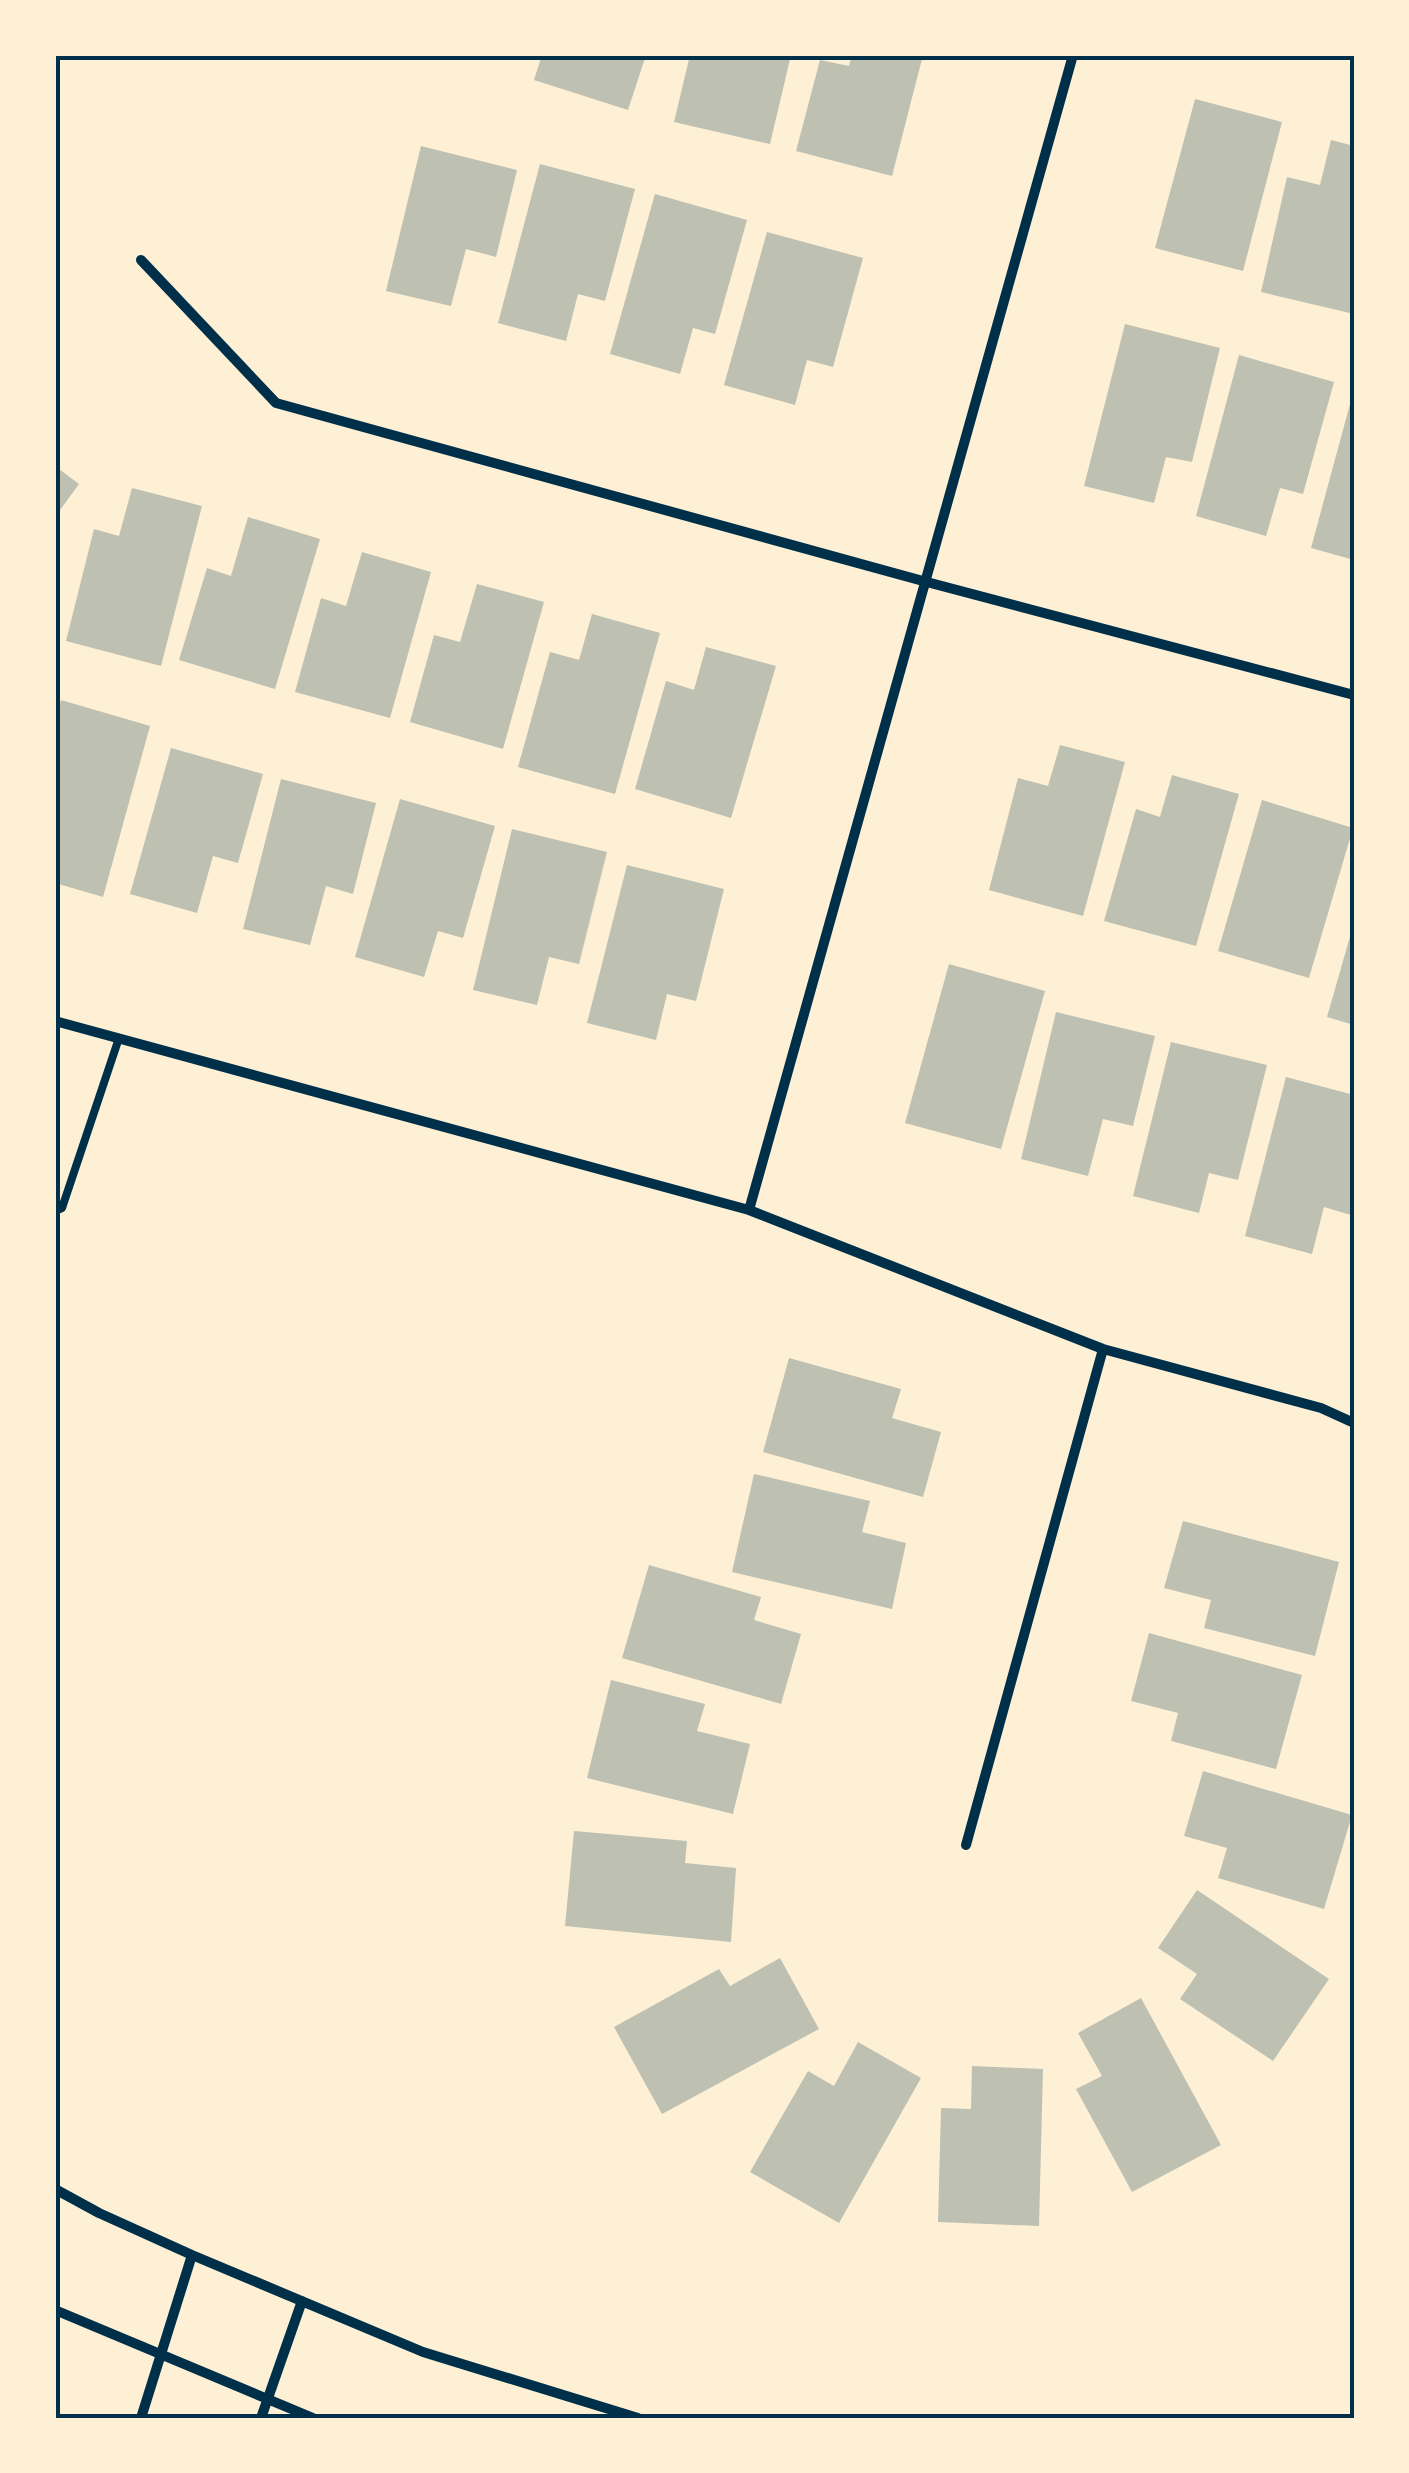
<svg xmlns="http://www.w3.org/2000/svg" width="1409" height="2473" font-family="'PT Sans Narrow',sans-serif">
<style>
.building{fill:#bec0b2}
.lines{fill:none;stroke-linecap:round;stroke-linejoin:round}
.service{stroke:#003049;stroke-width:8}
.minor{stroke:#003049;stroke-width:10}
.neatline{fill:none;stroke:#003049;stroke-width:4}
</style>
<rect width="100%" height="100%" fill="#fdf0d5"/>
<path class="building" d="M 542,55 L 646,55 L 628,110 L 534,80 Z
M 690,55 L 791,55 L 770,144 L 674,122 Z
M 852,55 L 923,55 L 892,176 L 796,151 L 820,60 L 849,66 Z
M 1195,99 L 1282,122 L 1243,271 L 1155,248 Z
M 1331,140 L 1354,146 L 1354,314 L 1261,292 L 1287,177 L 1320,185 Z
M 421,146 L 517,170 L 496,257 L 466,249 L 451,306 L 386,291 Z
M 540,164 L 635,189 L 605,301 L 578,294 L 566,341 L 498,323 Z
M 655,194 L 747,220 L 715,334 L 693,328 L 680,374 L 610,354 Z
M 767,232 L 863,258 L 833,367 L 807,360 L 795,405 L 724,385 Z
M 1125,324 L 1220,348 L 1192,462 L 1166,457 L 1154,503 L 1084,486 Z
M 1239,355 L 1334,382 L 1303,494 L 1280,488 L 1266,536 L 1196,516 Z
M 1353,393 L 1354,394 L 1354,560 L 1311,548 Z
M 55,466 L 79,484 L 55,517 Z
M 132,488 L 202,506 L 161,666 L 66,641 L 94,529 L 119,536 Z
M 248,517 L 320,539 L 275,689 L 179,660 L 207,568 L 231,576 Z
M 362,552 L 431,572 L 390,718 L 295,692 L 321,598 L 346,606 Z
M 477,584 L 544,602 L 503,749 L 410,722 L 434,635 L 460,642 Z
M 592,614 L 660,633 L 615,794 L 518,767 L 550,652 L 579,660 Z
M 706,647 L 776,666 L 731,818 L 635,789 L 666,681 L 694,690 Z
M 61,700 L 150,726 L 103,897 L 55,883 L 55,723 Z
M 1060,745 L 1125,762 L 1083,916 L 989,890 L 1018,778 L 1048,786 Z
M 171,748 L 263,774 L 238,863 L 213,856 L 197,913 L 130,894 Z
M 1172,775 L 1239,794 L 1196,946 L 1104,921 L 1136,809 L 1160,817 Z
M 281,779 L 376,803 L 353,894 L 326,886 L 310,945 L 243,929 Z
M 400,799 L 495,826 L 463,938 L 438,931 L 424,977 L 355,957 Z
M 1262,800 L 1353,828 L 1309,978 L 1218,951 Z
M 512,829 L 607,852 L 579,964 L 549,957 L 537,1005 L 473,990 Z
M 627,865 L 724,889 L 696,1001 L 667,994 L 656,1040 L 587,1023 Z
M 1353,926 L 1354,926 L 1354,1025 L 1327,1017 Z
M 949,964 L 1045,991 L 1001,1149 L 905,1123 Z
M 1056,1012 L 1155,1036 L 1133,1126 L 1103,1119 L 1088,1176 L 1021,1159 Z
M 1171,1042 L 1267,1065 L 1238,1180 L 1209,1173 L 1199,1213 L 1133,1196 Z
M 1286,1077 L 1354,1095 L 1351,1215 L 1324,1207 L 1312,1254 L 1245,1236 Z
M 789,1358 L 901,1389 L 892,1418 L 941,1432 L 923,1497 L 763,1452 Z
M 754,1474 L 870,1501 L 862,1532 L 906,1543 L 892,1609 L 732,1572 Z
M 1183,1521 L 1339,1562 L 1315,1656 L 1204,1628 L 1211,1600 L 1164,1588 Z
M 649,1565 L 761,1597 L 754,1620 L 801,1634 L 781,1704 L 622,1658 Z
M 1149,1633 L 1302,1675 L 1276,1769 L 1171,1741 L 1178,1713 L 1131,1701 Z
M 611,1680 L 705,1704 L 697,1731 L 750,1744 L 733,1814 L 587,1778 Z
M 1203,1771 L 1352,1815 L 1324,1909 L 1218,1878 L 1227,1848 L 1184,1836 Z
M 574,1831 L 687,1841 L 685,1863 L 736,1868 L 731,1942 L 565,1926 Z
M 1197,1890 L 1329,1979 L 1273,2061 L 1180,1999 L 1197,1974 L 1158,1948 Z
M 780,1958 L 819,2029 L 662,2114 L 614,2027 L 719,1969 L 730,1986 Z
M 1141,1998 L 1221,2145 L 1132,2192 L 1076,2089 L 1102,2076 L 1078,2033 Z
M 858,2042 L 921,2078 L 839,2223 L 750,2172 L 808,2071 L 834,2086 Z
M 972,2066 L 1043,2069 L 1039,2226 L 938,2222 L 941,2108 L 971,2109 Z"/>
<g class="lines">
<path class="service" d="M 55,1211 L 62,1208 L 119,1038"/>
<path class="minor" d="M 141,260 L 276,403 L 923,581 L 1354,695
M 55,1021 L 749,1210 L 1103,1349 L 1321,1408 L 1354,1423
M 749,1210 L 1073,55
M 966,1845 L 1103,1349
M 55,2189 L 99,2213 L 192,2255 L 423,2352 L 638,2418
M 55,2310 L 313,2418
M 141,2418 L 192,2255
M 261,2418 L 302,2301"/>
</g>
<rect width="1409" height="2473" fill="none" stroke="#fdf0d5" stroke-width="115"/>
<rect x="58" y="58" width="1294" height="2358" class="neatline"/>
</svg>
